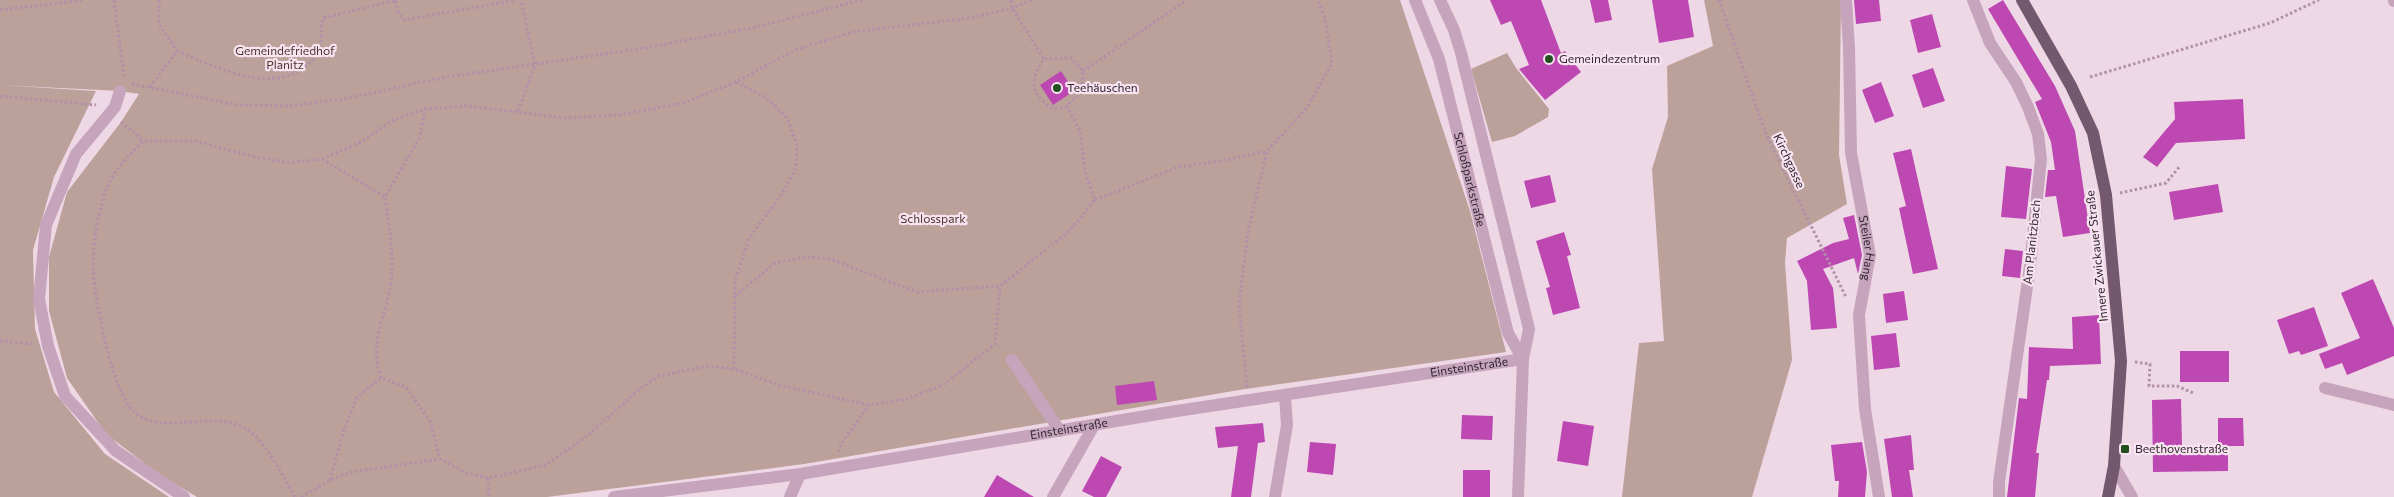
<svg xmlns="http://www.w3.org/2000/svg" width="2394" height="497" font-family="Commissioner,sans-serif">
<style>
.green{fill:#bca09a}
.building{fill:#bd48b2}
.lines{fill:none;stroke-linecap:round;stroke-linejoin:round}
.path{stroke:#b190a8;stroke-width:3;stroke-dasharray:2.5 2.5;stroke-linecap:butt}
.minor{stroke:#c6a5bc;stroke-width:12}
.major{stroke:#73586e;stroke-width:12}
.poi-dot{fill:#23501f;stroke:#f7e4f0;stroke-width:2}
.labels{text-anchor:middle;stroke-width:4.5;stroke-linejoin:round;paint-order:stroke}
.park-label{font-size:12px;fill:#4f332c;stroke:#f7e4f0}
.poi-label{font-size:12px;fill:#322630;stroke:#f7e4f0;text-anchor:start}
.street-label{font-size:12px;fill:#322630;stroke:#f7e4f0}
</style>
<rect width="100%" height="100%" fill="#efd8e6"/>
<path class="green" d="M 0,0 L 1400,0 L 1470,211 L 1506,352 L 1239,390 L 804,464 L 547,497 L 197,497 L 160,475 L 106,434 L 67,378 L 49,311 L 49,257 L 67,192 L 121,122 L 139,94 L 120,91 L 0,85 Z
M 1704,0 L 1841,0 L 1839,155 L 1847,204 L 1787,238 L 1785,263 L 1792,360 L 1752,497 L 1622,497 L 1639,343 L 1664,341 L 1652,169 L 1668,117 L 1667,66 L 1713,46 Z
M 1507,53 L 1516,68 L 1549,109 L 1548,117 L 1515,136 L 1492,142 L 1471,69 Z
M 0,85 L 96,91 L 54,177 L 33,250 L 35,329 L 54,392 L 105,454 L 169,497 L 0,497 Z"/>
<path class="building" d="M 1490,0 L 1541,0 L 1561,53 L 1565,51 L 1581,72 L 1545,100 L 1519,69 L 1529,65 L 1511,21 L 1501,25 Z
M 1590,0 L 1608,0 L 1612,20 L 1595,23 Z
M 1652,0 L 1688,0 L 1694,37 L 1659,43 Z
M 1854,0 L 1879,0 L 1881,21 L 1856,24 Z
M 2003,0 L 2055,86 L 2075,131 L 2090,233 L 2063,237 L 2056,196 L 2045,197 L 2048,170 L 2055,170 L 2051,142 L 2035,102 L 2042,99 L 1988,9 Z
M 1932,14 L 1941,47 L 1918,53 L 1910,20 Z
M 1933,68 L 1945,101 L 1923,108 L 1912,75 Z
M 1061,71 L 1074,91 L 1053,105 L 1040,85 Z
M 1881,82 L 1894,116 L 1875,123 L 1862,90 Z
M 2243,99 L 2245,139 L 2176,143 L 2157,167 L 2143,157 L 2175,119 L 2174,102 Z
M 1911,149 L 1938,269 L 1913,274 L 1899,208 L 1906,206 L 1893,153 Z
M 2006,166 L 2032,169 L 2026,219 L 2001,217 Z
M 1550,175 L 1556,202 L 1531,208 L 1524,181 Z
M 2218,184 L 2223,212 L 2174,220 L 2169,192 Z
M 1854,215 L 1862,255 L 1858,274 L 1854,258 L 1823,269 L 1833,288 L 1837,328 L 1811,330 L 1807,281 L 1797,261 L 1833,243 L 1849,239 L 1843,218 Z
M 1564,232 L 1571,255 L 1567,256 L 1580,308 L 1553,315 L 1546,288 L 1550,287 L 1536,241 Z
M 2005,249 L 2023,251 L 2020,278 L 2002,276 Z
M 2373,279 L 2394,328 L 2394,356 L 2347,375 L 2342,363 L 2325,369 L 2319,354 L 2360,338 L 2341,293 Z
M 1904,291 L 1908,320 L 1886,323 L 1883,294 Z
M 2314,307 L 2328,346 L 2301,355 L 2299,351 L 2289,354 L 2277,320 Z
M 2099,315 L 2101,364 L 2050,366 L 2049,380 L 2047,380 L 2036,453 L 2039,453 L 2035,497 L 2007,497 L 2019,398 L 2027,399 L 2029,347 L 2073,349 L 2072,317 Z
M 1896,333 L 1900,367 L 1874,370 L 1871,336 Z
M 2180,351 L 2229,351 L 2229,382 L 2180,382 Z
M 1154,381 L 1157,400 L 1117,405 L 1115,386 Z
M 2181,399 L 2182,446 L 2228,446 L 2228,471 L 2153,472 L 2152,400 Z
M 1462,415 L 1493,416 L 1492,440 L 1461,439 Z
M 2218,418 L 2243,418 L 2244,446 L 2218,446 Z
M 1563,421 L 1594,426 L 1588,466 L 1557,461 Z
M 1263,423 L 1265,442 L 1258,443 L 1251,497 L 1231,497 L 1238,446 L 1218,448 L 1215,427 Z
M 1911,435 L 1914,470 L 1909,470 L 1913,497 L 1892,497 L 1884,439 Z
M 1310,442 L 1336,444 L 1333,475 L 1307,472 Z
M 1862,442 L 1867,472 L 1865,497 L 1838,497 L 1839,481 L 1835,481 L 1831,445 Z
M 1101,456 L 1122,467 L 1106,497 L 1094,497 L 1082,491 Z
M 1463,470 L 1490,470 L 1490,497 L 1463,497 Z
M 997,475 L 1034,497 L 984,497 Z"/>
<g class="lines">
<path class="path" d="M 114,0 L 124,76
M 159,0 L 159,24 L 177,51
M 1011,0 L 1012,8 L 1044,59 C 1029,82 1030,95 1054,109 L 1067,106 L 1082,91 L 1083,71 L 1071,58 L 1044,59
M 1719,0 L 1766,134 L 1846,297
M 395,1 L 399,14 L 404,20 L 516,0
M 0,10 L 83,0
M 1083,71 L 1187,0
M 2090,77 L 2270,23 L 2319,0
M 132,84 L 238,105 L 289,106 L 344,99 L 441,78 L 644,48 L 752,28 L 862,0
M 150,87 L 177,51 C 218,68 286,103 318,52 C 322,44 321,27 323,18 L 397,0
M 0,96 L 96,105
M 518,111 L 535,65 L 521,0
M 121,122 L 143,141
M 322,159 L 385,197 L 420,137 L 425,109
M 2120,193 L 2166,183 L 2180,166
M 1095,200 L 1178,167 L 1221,161 L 1267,151
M 735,296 L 775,263 L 805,257 L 830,259 L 917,292 L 1000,286
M 0,341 L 32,344
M 2135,362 L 2150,364 L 2149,386 L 2177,386 L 2193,393
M 734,369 L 735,281 L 749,238 L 784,191 L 796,168 L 797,145 L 787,118 L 767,98 L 736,82
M 381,378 C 368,339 387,317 391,281 C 394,253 389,225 385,197
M 1247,387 L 1239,305 L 1248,232 L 1267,151 L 1307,108 L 1332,63 L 1325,19 L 1318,0
M 839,452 L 841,444 L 869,405
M 488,478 L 489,497
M 330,480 L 343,433 L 357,397 L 381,378 L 406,387 L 430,421 L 440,459
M 295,497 C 285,479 268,447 253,434 C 219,404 165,439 134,412 C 112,392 94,297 93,267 C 93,241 99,202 111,179 C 118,165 133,153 143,141 L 196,141 L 243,154 L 287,163 L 322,159 L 361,142 L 391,121 L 425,109 L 466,106 L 566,118 L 619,115 L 683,103 L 736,82 L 795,50 L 853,32 L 970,18 L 1012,8 L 1032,0
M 301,497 L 330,480 L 352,472 L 440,459 L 466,473 L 488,478 L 546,465 L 587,436 L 641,388 L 659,376 L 707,366 L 734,369 L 779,385 L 869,405 L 907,399 L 943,385 L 995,344 L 1000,286 L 1068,232 L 1095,200 L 1085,172 L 1080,131 L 1067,106"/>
<g class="minor">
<path id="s1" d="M 1415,0 L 1439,59 L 1508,333 L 1523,359"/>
<path d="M 1440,0 L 1454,30 L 1461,53 L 1529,329 L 1523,359 L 1518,497"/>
<path id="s2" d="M 1846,0 L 1849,48 L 1851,153 L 1870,255 L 1859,315 L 1865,409 L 1879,497"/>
<path d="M 1973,0 L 1990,43 L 2016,82 L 2028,107 L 2038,134 L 2041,159 L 2030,266 L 1999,482 L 1999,497"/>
<path d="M 2394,0 L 2394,1"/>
<path d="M 120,91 L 115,107 L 76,154 L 46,225 L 39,299 L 48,346 L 65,396 L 116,451 L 184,497"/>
<path d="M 1012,360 L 1060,431"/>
<path d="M 2325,388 L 2394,405"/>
<path d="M 2114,466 L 2132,497"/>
<path id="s3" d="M 614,497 L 800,474 L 1170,412 L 1523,359"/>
<path d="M 790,497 L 800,474"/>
<path d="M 1053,497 L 1093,427"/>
<path d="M 1275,497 L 1287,425 L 1285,396"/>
</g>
<path class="major" d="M 2022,0 L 2071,86 L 2093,133 L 2106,195 L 2121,361 L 2114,466 L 2108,497"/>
</g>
<g class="poi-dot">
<circle cx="1549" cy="59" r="5"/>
<circle cx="1057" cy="88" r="5"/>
<rect x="2120" y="444" width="10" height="10" rx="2.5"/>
</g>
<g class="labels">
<g class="park-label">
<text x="285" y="55">Gemeindefriedhof<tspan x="285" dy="14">Planitz</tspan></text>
<text x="933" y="223">Schlosspark</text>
</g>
<g class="poi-label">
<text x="1559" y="63">Gemeindezentrum</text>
<text x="1067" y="92">Teehäuschen</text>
<text x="2135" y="453">Beethovenstraße</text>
</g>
<g class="street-label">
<text transform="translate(1789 161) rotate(65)" y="4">Kirchgasse</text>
<text dy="4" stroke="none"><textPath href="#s1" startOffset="188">Schloßparkstraße</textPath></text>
<text transform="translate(2032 242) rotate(-84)" y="4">Am Planitzbach</text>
<text dy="4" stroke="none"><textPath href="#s2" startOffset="250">Steiler Hang</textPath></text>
<text transform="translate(2097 256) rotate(-96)" y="4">Innere Zwickauer Straße</text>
<text dy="4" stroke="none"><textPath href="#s3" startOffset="865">Einsteinstraße</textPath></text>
<text dy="4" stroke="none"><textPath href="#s3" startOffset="460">Einsteinstraße</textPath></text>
</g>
</g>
</svg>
